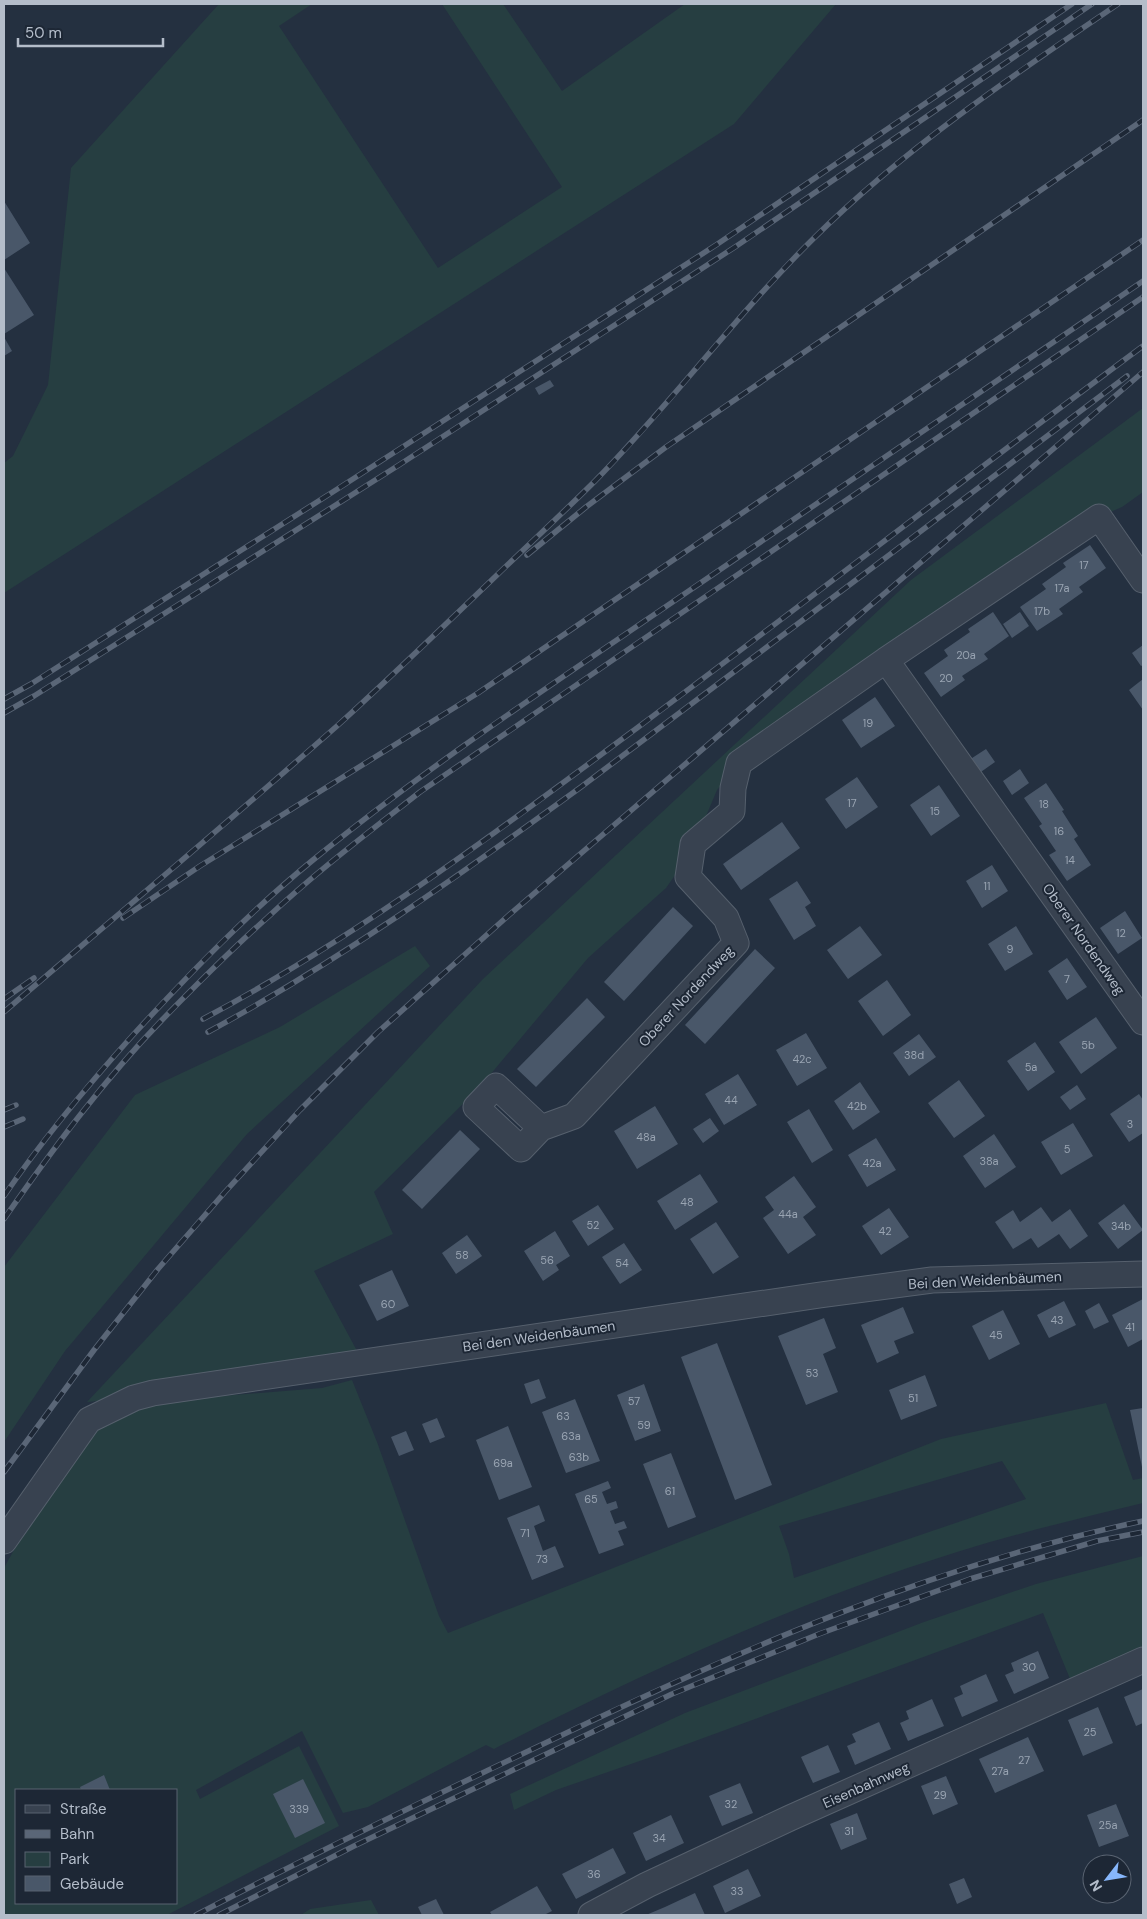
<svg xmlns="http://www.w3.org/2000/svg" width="1147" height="1919" font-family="'DM Sans',sans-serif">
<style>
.green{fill:#263e41;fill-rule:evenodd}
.building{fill:#495769}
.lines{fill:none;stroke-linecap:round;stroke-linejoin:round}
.minor-casing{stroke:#56606d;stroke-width:27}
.minor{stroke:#384250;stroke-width:25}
.rail-casing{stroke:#5a6677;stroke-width:5.5}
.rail{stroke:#1d2735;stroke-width:4;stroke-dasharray:11;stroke-linecap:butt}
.labels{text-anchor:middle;stroke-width:4;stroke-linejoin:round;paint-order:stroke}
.number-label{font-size:11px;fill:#99a4b2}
.street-label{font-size:14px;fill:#b4bdca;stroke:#1d2735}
</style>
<rect width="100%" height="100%" fill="#243040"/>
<path class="green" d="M 219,4 L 312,4 L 279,26 L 438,268 L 562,187 L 442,4 L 503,4 L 562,91 L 685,4 L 836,4 L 734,124 L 4,593 L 4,463 L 13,456 L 48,385 L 71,168 Z
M 1143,408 L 1143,492 L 1122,507 L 1099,517 L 991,591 L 881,648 L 743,760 L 717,790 L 690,854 L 666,888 L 588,958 L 479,1088 L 374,1192 L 393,1234 L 314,1271 L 363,1362 L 134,1398 L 87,1402 L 483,979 L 911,580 Z
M 415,946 L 430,966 L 247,1134 L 65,1351 L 4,1442 L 4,1267 L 135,1095 L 280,1027 Z
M 352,1380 L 377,1442 L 439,1616 L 448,1633 L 941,1439 L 1106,1403 L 1133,1480 L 1143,1478 L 1143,1503 C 1081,1518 1018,1533 957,1552 C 796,1602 643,1673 494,1749 L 486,1745 L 368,1807 L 343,1813 L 302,1731 L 196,1790 L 200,1799 L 299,1746 L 339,1826 L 167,1915 L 4,1915 L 4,1568 L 31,1519 L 92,1428 L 146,1402 L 322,1388 ZM 1002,1461 L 1026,1499 L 794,1578 L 789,1554 L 779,1526 ZM 16,1790 L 176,1790 L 176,1903 L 16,1903 Z
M 1143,1556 L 1143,1661 L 1075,1691 L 1043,1613 L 657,1755 L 556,1790 L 514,1810 L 510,1794 L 685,1713 L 924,1622 L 1036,1584 Z
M 371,1900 L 379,1915 L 301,1915 L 310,1909 Z"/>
<path class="building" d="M 4,201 L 30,243 L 4,260 Z
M 4,268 L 34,315 L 4,334 Z
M 4,337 L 12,351 L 4,356 Z
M 550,380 L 554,386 L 539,395 L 535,388 Z
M 1090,545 L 1106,568 L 1079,587 L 1083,592 L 1059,609 L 1063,614 L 1037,631 L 1020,607 L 1046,589 L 1042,584 L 1066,567 L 1063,563 Z
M 993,612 L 1009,636 L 984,654 L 988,659 L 962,676 L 965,680 L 941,697 L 924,673 L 948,656 L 944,650 L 970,632 L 968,629 Z
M 1020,612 L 1029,626 L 1012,638 L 1003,624 Z
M 1143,645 L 1143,665 L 1141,666 L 1132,653 Z
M 1143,679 L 1143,710 L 1129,690 Z
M 875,697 L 895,726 L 861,748 L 842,720 Z
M 986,749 L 995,762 L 978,774 L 969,760 Z
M 1020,769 L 1029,783 L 1012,795 L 1003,781 Z
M 857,777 L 878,807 L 846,829 L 825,799 Z
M 1046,783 L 1064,810 L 1062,811 L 1078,836 L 1074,839 L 1091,865 L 1067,881 L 1049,855 L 1056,851 L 1039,826 L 1042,824 L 1024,798 Z
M 939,785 L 960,816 L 931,836 L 910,805 Z
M 782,822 L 800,848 L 741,890 L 723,864 Z
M 992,865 L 1008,891 L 982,908 L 966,881 Z
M 797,881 L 811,903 L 805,907 L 816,926 L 794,940 L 769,899 Z
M 673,907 L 693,926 L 624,1001 L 604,982 Z
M 1125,911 L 1142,938 L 1118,954 L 1100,928 Z
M 860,926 L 882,955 L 848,979 L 827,950 Z
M 1016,926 L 1033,954 L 1005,971 L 988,944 Z
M 755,949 L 775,968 L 705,1044 L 685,1025 Z
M 1067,958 L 1087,987 L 1067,1000 L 1048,971 Z
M 887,980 L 911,1015 L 883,1036 L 858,1001 Z
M 587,998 L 605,1017 L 536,1087 L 517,1069 Z
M 1096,1017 L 1117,1048 L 1081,1074 L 1059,1042 Z
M 806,1033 L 827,1068 L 797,1086 L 776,1050 Z
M 919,1034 L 936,1057 L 909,1076 L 893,1053 Z
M 1035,1042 L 1055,1072 L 1028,1091 L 1007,1061 Z
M 738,1074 L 757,1105 L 724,1125 L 705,1094 Z
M 959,1080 L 985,1116 L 954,1138 L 928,1103 Z
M 860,1082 L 880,1112 L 853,1130 L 834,1101 Z
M 1077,1085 L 1086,1099 L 1070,1110 L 1060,1097 Z
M 1139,1094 L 1143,1100 L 1143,1133 L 1129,1142 L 1110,1114 Z
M 655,1106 L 678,1144 L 637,1169 L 614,1131 Z
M 809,1109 L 833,1150 L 812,1163 L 787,1122 Z
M 710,1118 L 719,1131 L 703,1143 L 693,1129 Z
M 1073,1123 L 1093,1156 L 1061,1175 L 1041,1142 Z
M 460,1130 L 480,1149 L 422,1209 L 402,1190 Z
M 994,1134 L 1016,1167 L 985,1188 L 963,1156 Z
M 876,1138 L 896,1170 L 867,1187 L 848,1155 Z
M 700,1174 L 718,1202 L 675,1230 L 657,1201 Z
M 794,1176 L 816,1207 L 803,1217 L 816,1235 L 788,1254 L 763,1218 L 774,1210 L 765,1197 Z
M 1124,1204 L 1143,1230 L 1118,1249 L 1098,1223 Z
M 598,1205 L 614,1229 L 588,1246 L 572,1221 Z
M 1041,1207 L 1052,1222 L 1070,1209 L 1088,1236 L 1070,1249 L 1059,1234 L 1038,1248 L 1031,1238 L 1013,1249 L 995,1222 L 1013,1210 L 1020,1222 Z
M 889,1208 L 909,1237 L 881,1255 L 862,1226 Z
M 716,1222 L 739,1257 L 713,1274 L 690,1239 Z
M 555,1231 L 570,1256 L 556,1265 L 559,1270 L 543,1281 L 524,1251 Z
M 467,1235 L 482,1256 L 456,1274 L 442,1253 Z
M 624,1243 L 642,1270 L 620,1284 L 602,1257 Z
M 392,1270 L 409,1306 L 377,1321 L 359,1285 Z
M 1143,1299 L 1143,1339 L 1128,1347 L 1112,1315 Z
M 1064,1301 L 1076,1325 L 1049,1338 L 1037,1315 Z
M 1099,1303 L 1109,1322 L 1094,1329 L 1085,1311 Z
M 903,1307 L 914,1333 L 894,1341 L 899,1353 L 877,1363 L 861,1325 Z
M 1003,1310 L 1020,1344 L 989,1360 L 972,1326 Z
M 824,1318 L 836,1348 L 823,1354 L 838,1392 L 806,1405 L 778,1336 Z
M 717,1343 L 772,1485 L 735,1500 L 681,1357 Z
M 925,1375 L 937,1406 L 901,1420 L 889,1390 Z
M 539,1379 L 546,1398 L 531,1404 L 524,1384 Z
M 644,1384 L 661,1431 L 635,1441 L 617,1395 Z
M 575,1399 L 600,1461 L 566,1473 L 542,1412 Z
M 1143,1408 L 1143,1467 L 1142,1467 L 1130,1410 Z
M 437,1418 L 445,1437 L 430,1443 L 422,1424 Z
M 508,1426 L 532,1487 L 499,1500 L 476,1440 Z
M 406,1431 L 414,1450 L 399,1456 L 391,1437 Z
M 671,1453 L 696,1517 L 668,1528 L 643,1464 Z
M 608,1481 L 611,1488 L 602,1492 L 607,1504 L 616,1501 L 618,1508 L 610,1511 L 615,1524 L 624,1521 L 627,1528 L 618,1531 L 624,1545 L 599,1554 L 575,1494 Z
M 539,1505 L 545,1521 L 534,1526 L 543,1551 L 555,1546 L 564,1567 L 532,1580 L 507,1518 Z
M 1038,1651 L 1049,1678 L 1014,1694 L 1005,1675 L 1014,1671 L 1011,1663 Z
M 986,1674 L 998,1701 L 962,1717 L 954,1698 L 963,1694 L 960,1686 Z
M 1143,1689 L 1143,1723 L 1136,1726 L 1124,1697 Z
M 932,1699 L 944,1726 L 908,1741 L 900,1723 L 909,1719 L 906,1711 Z
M 1098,1707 L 1113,1743 L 1083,1756 L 1068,1720 Z
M 879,1722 L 891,1749 L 855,1765 L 847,1746 L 856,1742 L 852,1734 Z
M 1028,1737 L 1044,1771 L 995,1793 L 979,1759 Z
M 828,1745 L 840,1772 L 813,1783 L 801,1757 Z
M 104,1775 L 110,1790 L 81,1790 L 80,1787 Z
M 946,1776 L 958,1804 L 933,1815 L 921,1786 Z
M 303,1779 L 325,1823 L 295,1838 L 273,1794 Z
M 740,1783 L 753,1813 L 722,1826 L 709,1796 Z
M 1116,1804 L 1129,1836 L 1099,1847 L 1087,1815 Z
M 857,1813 L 867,1839 L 841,1850 L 830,1824 Z
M 671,1815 L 684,1843 L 646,1861 L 633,1833 Z
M 613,1848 L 626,1873 L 576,1899 L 562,1874 Z
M 748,1869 L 761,1896 L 725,1913 L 713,1886 Z
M 964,1878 L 972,1897 L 957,1904 L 949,1884 Z
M 537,1886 L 552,1911 L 544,1915 L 492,1915 L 490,1912 Z
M 695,1893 L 705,1915 L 646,1915 L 665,1907 Z
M 436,1899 L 444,1915 L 422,1915 L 418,1907 Z"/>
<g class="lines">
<defs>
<path id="minor" d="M 1143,580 L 1099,517 L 886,660 L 1143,1022
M 541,1128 L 496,1086 L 476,1107 L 521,1149 L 541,1128 L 574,1116 L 736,943 L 726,918 L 688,877 L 693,844 L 732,811 L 733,788 L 739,763 L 886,660
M 4,1541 L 89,1420 L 134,1398 L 153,1393 L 820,1295 L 932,1280 L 1143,1274
M 591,1915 L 647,1885 L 790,1818 L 1143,1660"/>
</defs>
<use href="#minor" class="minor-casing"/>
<use href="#minor" class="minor"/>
<defs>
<path id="rail" d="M 527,555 L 586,507 L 666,447 L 1143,120
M 4,699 L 31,684 L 339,488 L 716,245 L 1072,4
M 4,713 L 34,696 L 399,465 L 735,247 L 1092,4
M 123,918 L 200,866 L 478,693 L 1143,240
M 4,999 L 34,978
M 4,1012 C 115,917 227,823 337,726 C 391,677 444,626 497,575 C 529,544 563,513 595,481 C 671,404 736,315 813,239 C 905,148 1012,76 1118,4
M 203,1019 C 357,937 497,832 637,728 C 806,602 973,472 1143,346
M 208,1032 C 339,961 460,875 581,787 L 1127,376
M 4,1110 L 16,1105
M 4,1127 L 23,1119
M 4,1196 C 43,1139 87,1086 133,1035 C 190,973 248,913 313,860 C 422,771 539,693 655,614 C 817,503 981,392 1143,281
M 4,1219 C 52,1150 103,1081 162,1020 C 196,985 231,950 268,917 C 316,872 369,832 420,792 L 1143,297
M 4,1472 L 94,1350 L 158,1269 L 225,1192 L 300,1110 L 378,1032 L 509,915 L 1143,372
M 196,1915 C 309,1856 423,1801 539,1746 C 732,1653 932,1565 1143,1521
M 219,1915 L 354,1846 L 672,1694 L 819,1634 L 970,1579 L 1097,1541 L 1143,1532"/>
</defs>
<use href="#rail" class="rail-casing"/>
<use href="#rail" class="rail"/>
</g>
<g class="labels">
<g class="number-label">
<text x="1084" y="569">17</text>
<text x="1062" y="592">17a</text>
<text x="1042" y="615">17b</text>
<text x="966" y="659">20a</text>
<text x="946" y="682">20</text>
<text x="868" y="727">19</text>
<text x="852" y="807">17</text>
<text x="1044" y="808">18</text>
<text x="935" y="815">15</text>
<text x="1059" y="835">16</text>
<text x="1070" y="864">14</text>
<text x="987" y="890">11</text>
<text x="1121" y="937">12</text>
<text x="1010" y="953">9</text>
<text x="1067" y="983">7</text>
<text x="1088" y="1049">5b</text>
<text x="914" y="1059">38d</text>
<text x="802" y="1063">42c</text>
<text x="1031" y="1071">5a</text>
<text x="731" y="1104">44</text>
<text x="857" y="1110">42b</text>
<text x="1130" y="1128">3</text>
<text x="646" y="1141">48a</text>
<text x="1067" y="1153">5</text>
<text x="989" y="1165">38a</text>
<text x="872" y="1167">42a</text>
<text x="687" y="1206">48</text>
<text x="788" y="1218">44a</text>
<text x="593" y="1229">52</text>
<text x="1121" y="1230">34b</text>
<text x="885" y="1235">42</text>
<text x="462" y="1259">58</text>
<text x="547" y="1264">56</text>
<text x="622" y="1267">54</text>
<text x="388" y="1308">60</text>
<text x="1057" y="1324">43</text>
<text x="1130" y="1331">41</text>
<text x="996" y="1339">45</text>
<text x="812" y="1377">53</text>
<text x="913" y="1402">51</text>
<text x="634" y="1405">57</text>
<text x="563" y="1420">63</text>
<text x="644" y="1429">59</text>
<text x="571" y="1440">63a</text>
<text x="579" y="1461">63b</text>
<text x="503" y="1467">69a</text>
<text x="670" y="1495">61</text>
<text x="591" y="1503">65</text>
<text x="525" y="1537">71</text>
<text x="542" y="1563">73</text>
<text x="1029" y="1671">30</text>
<text x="1090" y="1736">25</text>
<text x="1024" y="1764">27</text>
<text x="1000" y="1775">27a</text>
<text x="940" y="1799">29</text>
<text x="731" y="1808">32</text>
<text x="299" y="1813">339</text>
<text x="1108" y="1829">25a</text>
<text x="849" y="1835">31</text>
<text x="659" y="1842">34</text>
<text x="594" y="1878">36</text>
<text x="737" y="1895">33</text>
</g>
<g class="street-label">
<text transform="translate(1084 939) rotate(55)" y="5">Oberer Nordendweg</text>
<text transform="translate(686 996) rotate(-47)" y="5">Oberer Nordendweg</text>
<text transform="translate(985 1280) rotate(-3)" y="5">Bei den Weidenbäumen</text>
<text transform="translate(539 1336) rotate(-8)" y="5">Bei den Weidenbäumen</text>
<text transform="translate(866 1785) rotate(-24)" y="5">Eisenbahnweg</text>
</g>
</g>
<rect width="1147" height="1919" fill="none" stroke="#b4bdca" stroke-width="10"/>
<rect x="15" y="1789" width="162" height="115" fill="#1d2735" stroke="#596371"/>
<rect x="25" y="1805" width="25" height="8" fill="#384250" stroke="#596371"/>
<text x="60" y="1814" font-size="15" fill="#b4bdca">Straße</text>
<rect x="25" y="1830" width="25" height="8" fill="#5a6677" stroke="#596371"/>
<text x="60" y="1839" font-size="15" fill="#b4bdca">Bahn</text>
<rect x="25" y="1852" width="25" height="15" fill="#263e41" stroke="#596371"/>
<text x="60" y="1864" font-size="15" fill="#b4bdca">Park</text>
<rect x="25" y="1876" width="25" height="15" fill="#495769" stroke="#596371"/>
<text x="60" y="1889" font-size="15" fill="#b4bdca">Gebäude</text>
<g transform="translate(1107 1879) rotate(239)"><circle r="24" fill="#1d2735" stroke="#596371"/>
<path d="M0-4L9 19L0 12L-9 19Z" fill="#87b7fc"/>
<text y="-8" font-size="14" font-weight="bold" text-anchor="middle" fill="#b4bdca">N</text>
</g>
<path d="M18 38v8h145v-8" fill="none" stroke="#b4bdca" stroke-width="2.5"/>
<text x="25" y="38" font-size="15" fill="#b4bdca" stroke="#1d2735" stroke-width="4" paint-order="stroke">50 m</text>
</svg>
